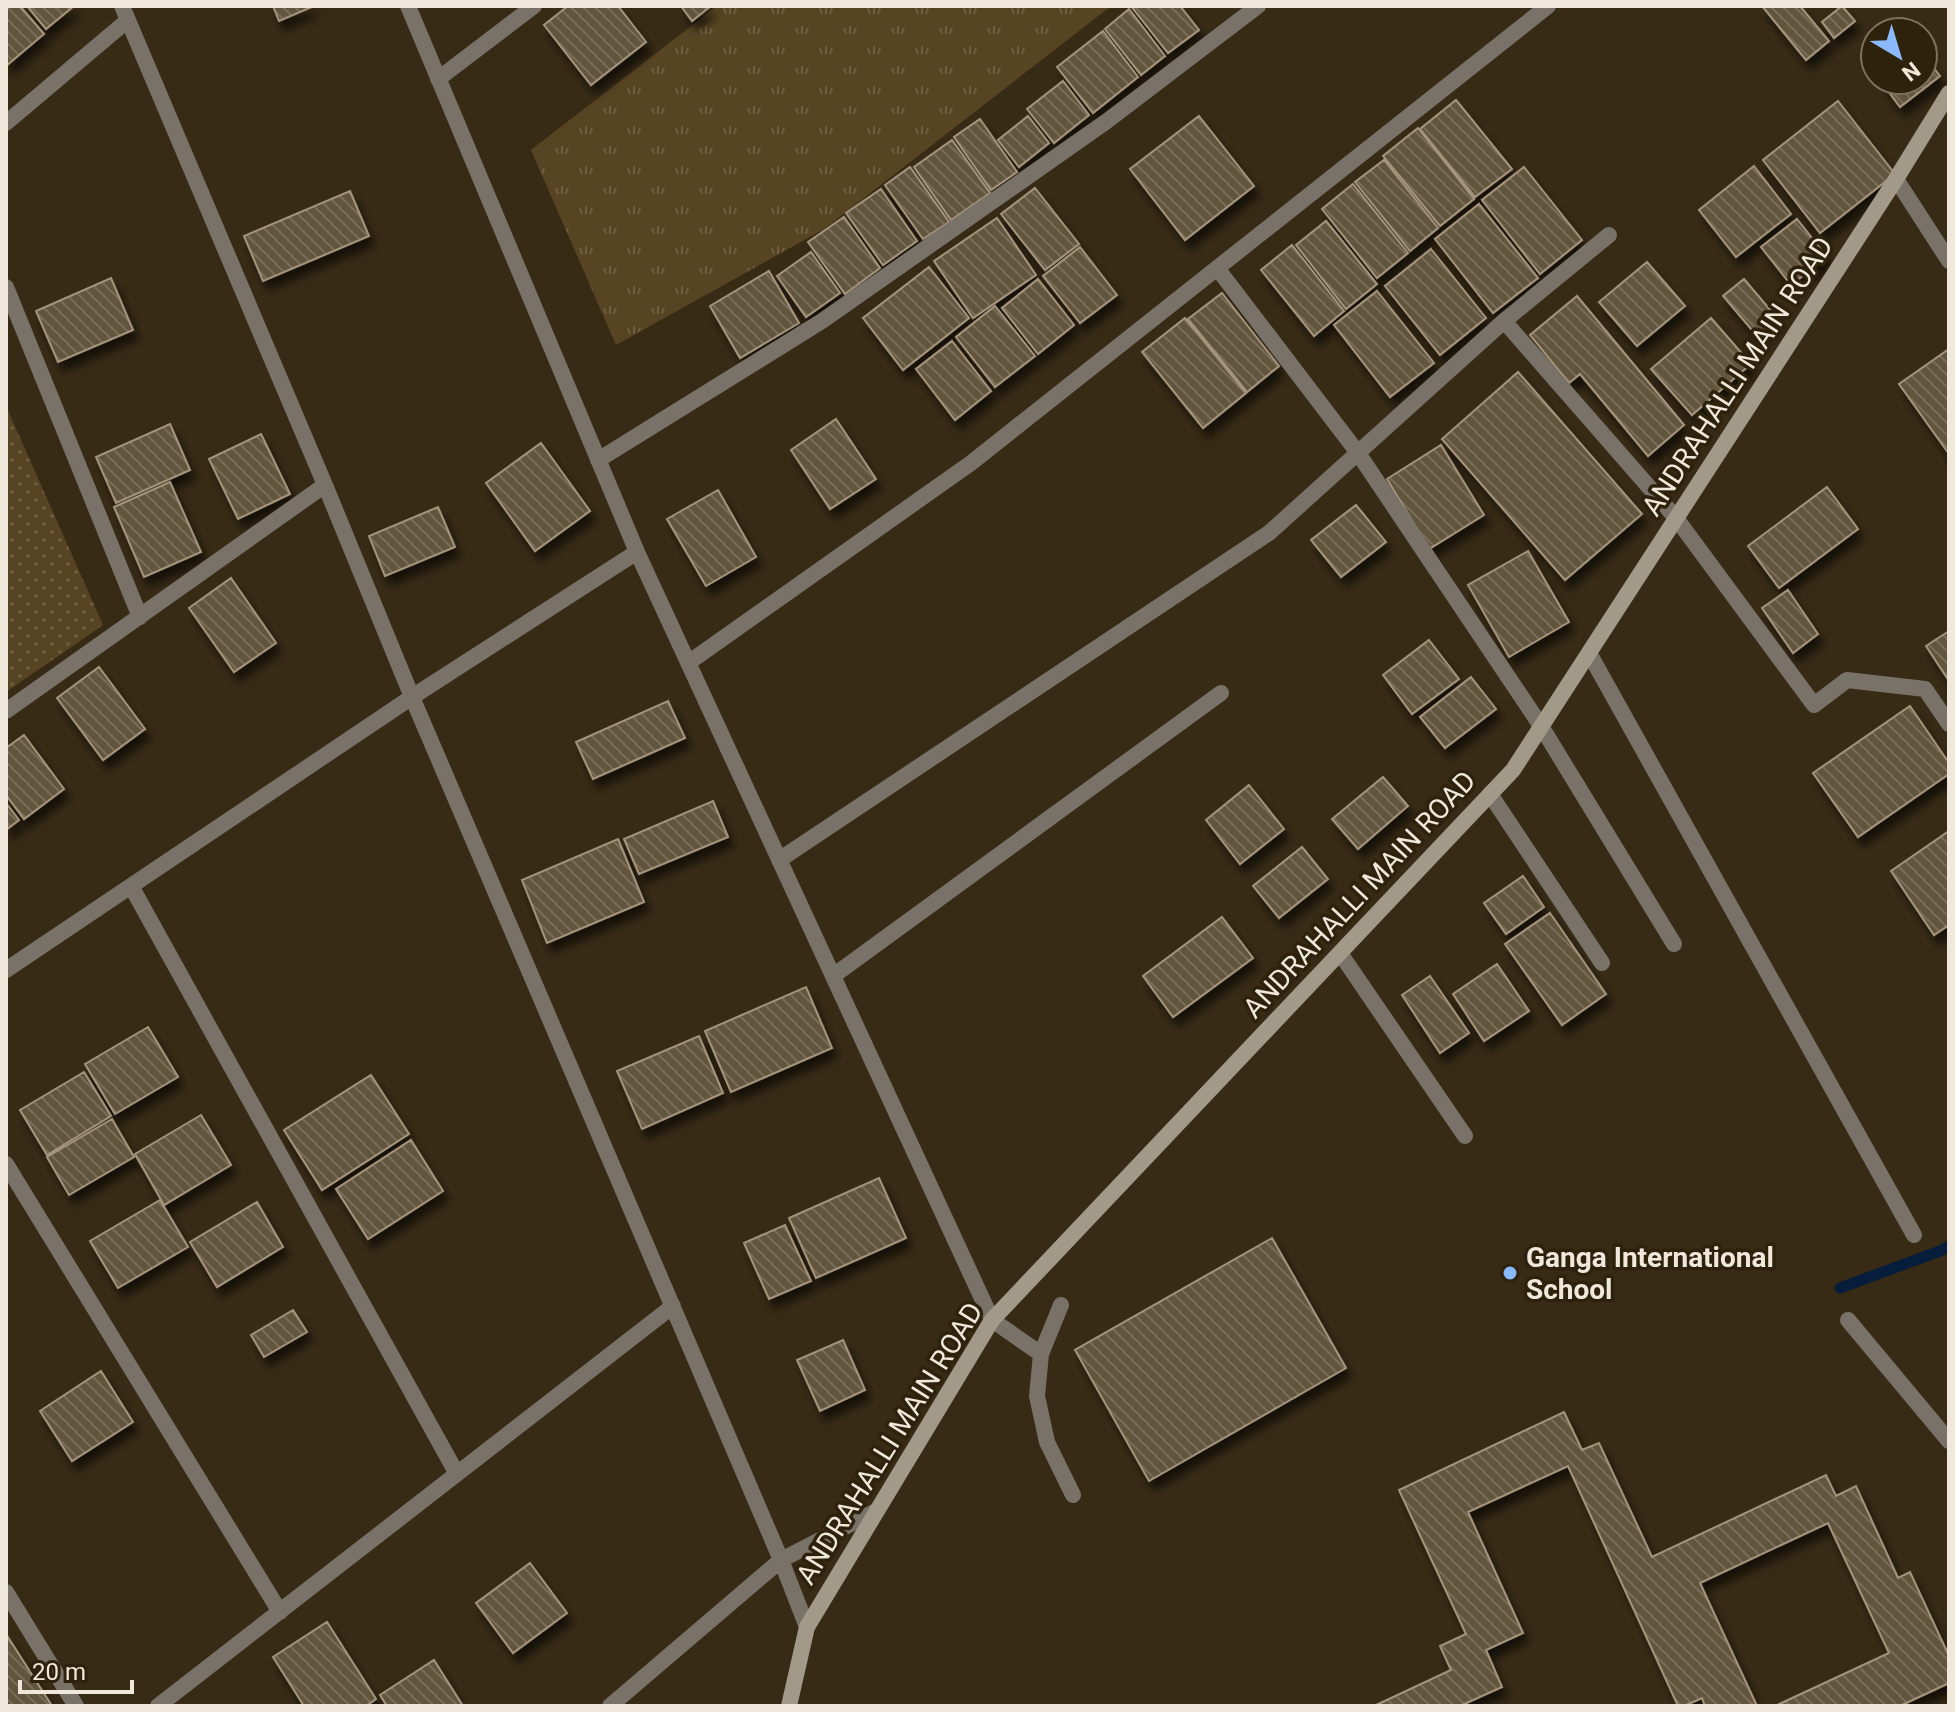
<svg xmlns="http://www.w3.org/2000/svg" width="1955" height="1712" font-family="Roboto,sans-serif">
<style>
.grass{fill:url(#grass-tufts)}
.park{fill:url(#park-dots)}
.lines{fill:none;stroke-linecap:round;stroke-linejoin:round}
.stream{stroke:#061d3c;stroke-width:11}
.building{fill:url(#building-back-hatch);stroke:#a4947c;stroke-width:2;filter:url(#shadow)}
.street{stroke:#797268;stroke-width:16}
.secondary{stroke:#a39988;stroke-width:16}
.poi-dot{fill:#8abafc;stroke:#2e220c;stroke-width:3}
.labels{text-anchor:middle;stroke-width:7;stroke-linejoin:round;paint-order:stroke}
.street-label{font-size:28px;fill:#f0e8db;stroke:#2e220c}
.poi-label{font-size:28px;font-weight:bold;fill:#f0e8db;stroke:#2e220c;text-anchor:start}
</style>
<defs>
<pattern id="grass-tufts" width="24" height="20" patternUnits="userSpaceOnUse" patternTransform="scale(2)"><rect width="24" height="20" fill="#574422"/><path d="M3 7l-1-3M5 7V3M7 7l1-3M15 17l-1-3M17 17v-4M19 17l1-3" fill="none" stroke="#6f5f42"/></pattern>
<pattern id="park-dots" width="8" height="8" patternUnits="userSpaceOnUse" patternTransform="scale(2)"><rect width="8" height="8" fill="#574422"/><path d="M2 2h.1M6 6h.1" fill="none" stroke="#6f5f42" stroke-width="1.8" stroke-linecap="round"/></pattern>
<pattern id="building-back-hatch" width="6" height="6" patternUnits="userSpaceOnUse" patternTransform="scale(2)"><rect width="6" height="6" fill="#62543e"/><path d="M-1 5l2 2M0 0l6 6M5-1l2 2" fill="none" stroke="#796d59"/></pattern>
<filter id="shadow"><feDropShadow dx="5" dy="9" stdDeviation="4" flood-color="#0009"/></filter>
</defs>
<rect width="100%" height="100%" fill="#382b16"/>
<path class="grass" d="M 717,6 L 1111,6 L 824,229 L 616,345 L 531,150 Z"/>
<path class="park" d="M 6,406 L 103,625 L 6,692 Z"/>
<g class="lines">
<path class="stream" d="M 1840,1288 L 1940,1251 L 1949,1246"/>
</g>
<path class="building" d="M 6,6 L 20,6 L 44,34 L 6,66 Z
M 27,6 L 74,6 L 46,29 Z
M 273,6 L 314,6 L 279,21 Z
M 568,6 L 618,6 L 646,42 L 591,85 L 544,25 Z
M 681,6 L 711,6 L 692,21 Z
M 1131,6 L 1180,6 L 1199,30 L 1168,53 Z
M 1762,6 L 1800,6 L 1829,41 L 1806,60 Z
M 1842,6 L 1855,21 L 1834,38 L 1822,22 Z
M 1129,9 L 1165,56 L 1141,75 L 1105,29 Z
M 1103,31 L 1138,77 L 1093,113 L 1057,67 Z
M 1875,44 L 1875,74 L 1861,55 Z
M 1923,54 L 1940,76 L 1900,107 L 1880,80 L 1923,80 Z
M 1063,81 L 1089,115 L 1054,143 L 1027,109 Z
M 1456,100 L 1512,169 L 1475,197 L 1420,129 Z
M 1838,101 L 1895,174 L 1820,233 L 1763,160 Z
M 1028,116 L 1049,143 L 1019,167 L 998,140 Z
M 1199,116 L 1254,186 L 1185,240 L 1130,169 Z
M 980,119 L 1017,172 L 991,190 L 954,137 Z
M 1418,128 L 1474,199 L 1440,226 L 1383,156 Z
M 952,140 L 990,193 L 951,220 L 914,167 Z
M 1384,160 L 1438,228 L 1410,251 L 1355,182 Z
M 1754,166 L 1791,214 L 1736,257 L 1699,210 Z
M 910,167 L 949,222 L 923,239 L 885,185 Z
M 1524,167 L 1582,240 L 1540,274 L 1482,200 Z
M 1353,184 L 1408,253 L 1377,278 L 1322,209 Z
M 1035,188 L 1079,244 L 1045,270 L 1001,214 Z
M 881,189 L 917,241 L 883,265 L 846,213 Z
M 350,191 L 369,236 L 263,281 L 244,236 Z
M 1479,204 L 1538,278 L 1493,313 L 1435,239 Z
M 844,217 L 880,268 L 845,294 L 808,242 Z
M 997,218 L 1036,275 L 973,318 L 934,261 Z
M 1797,219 L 1827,257 L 1791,285 L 1761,247 Z
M 1326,221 L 1377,284 L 1346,309 L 1296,245 Z
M 1292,245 L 1344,311 L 1314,336 L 1261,270 Z
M 1080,247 L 1117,295 L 1080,323 L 1043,276 Z
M 1431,249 L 1486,318 L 1440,355 L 1385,286 Z
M 811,252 L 840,293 L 806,317 L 777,276 Z
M 1647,262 L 1685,306 L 1637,346 L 1599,302 Z
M 929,267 L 969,318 L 903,370 L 863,318 Z
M 769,271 L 799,323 L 740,358 L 710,306 Z
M 111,278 L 133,330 L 58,362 L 36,311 Z
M 1038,279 L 1074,325 L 1038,354 L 1002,308 Z
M 1744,279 L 1778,319 L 1757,336 L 1723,296 Z
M 1377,291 L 1434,363 L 1390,397 L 1334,325 Z
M 1222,293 L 1279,366 L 1247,392 L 1188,319 Z
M 1577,296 L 1684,425 L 1648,456 L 1580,374 L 1569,383 L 1530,335 Z
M 995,306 L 1035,356 L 995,387 L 956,337 Z
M 1185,318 L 1246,393 L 1203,428 L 1142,352 Z
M 1711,318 L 1751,364 L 1692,415 L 1651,369 Z
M 952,341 L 991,391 L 955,420 L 916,369 Z
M 1949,349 L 1949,454 L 1899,384 Z
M 1518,372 L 1642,514 L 1565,580 L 1442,439 Z
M 836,419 L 876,479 L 830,509 L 791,450 Z
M 170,424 L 190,470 L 116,503 L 96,457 Z
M 261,434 L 290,494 L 238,519 L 209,459 Z
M 541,443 L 590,511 L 535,551 L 486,483 Z
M 1441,445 L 1484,515 L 1429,549 L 1387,479 Z
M 170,482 L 201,552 L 144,577 L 114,507 Z
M 1827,487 L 1858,529 L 1779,588 L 1748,546 Z
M 718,490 L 756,557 L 706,586 L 667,519 Z
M 1356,505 L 1386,542 L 1341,577 L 1311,540 Z
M 438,507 L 455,547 L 385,576 L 369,536 Z
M 1528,551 L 1569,622 L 1509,657 L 1468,585 Z
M 231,578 L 276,643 L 234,672 L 189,608 Z
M 1788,590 L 1818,634 L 1793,653 L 1762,608 Z
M 1949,631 L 1949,681 L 1926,646 Z
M 1429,640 L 1459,679 L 1412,714 L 1383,675 Z
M 99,667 L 145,729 L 103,760 L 57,698 Z
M 1471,677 L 1496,709 L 1445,748 L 1420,717 Z
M 668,701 L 685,738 L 593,779 L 576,742 Z
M 1910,706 L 1949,763 L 1949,774 L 1858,837 L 1813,773 Z
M 24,735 L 64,789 L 24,819 L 6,795 L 6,748 Z
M 1383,777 L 1408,806 L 1358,849 L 1332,819 Z
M 1249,785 L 1284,829 L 1240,864 L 1206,820 Z
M 713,801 L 728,837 L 639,874 L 624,839 Z
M 6,803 L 19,820 L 6,830 Z
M 1949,831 L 1949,925 L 1934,935 L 1891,871 Z
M 618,839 L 644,902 L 547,943 L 522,880 Z
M 1302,847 L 1328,879 L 1279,918 L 1253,886 Z
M 1523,876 L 1544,907 L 1506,934 L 1484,903 Z
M 1550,913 L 1606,994 L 1562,1025 L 1505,944 Z
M 1222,917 L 1253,958 L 1173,1017 L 1143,976 Z
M 1497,964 L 1529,1011 L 1484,1041 L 1453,994 Z
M 1430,976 L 1469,1033 L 1440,1053 L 1402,995 Z
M 806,987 L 832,1048 L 731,1092 L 705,1031 Z
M 148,1027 L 178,1077 L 115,1114 L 85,1064 Z
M 699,1036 L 723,1093 L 642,1129 L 617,1071 Z
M 84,1072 L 111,1116 L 47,1155 L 20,1110 Z
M 371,1075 L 409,1134 L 322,1190 L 284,1130 Z
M 201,1115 L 231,1165 L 164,1205 L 135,1154 Z
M 112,1119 L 134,1157 L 69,1195 L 47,1157 Z
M 411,1140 L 443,1191 L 368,1239 L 336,1189 Z
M 879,1178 L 906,1238 L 816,1278 L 789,1218 Z
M 160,1200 L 188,1247 L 118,1288 L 90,1241 Z
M 257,1202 L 283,1247 L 217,1287 L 190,1242 Z
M 785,1225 L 811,1281 L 769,1299 L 744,1243 Z
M 1272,1238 L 1346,1368 L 1149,1481 L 1075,1350 Z
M 293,1310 L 307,1332 L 264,1357 L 251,1335 Z
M 843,1340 L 865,1390 L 820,1411 L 797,1360 Z
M 101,1371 L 133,1422 L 72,1461 L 40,1411 Z
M 1564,1412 L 1582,1450 L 1599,1443 L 1652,1557 L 1826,1475 L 1836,1496 L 1856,1486 L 1898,1578 L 1910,1572 L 1949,1656 L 1949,1683 L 1900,1706 L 1775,1706 L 1889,1653 L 1828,1523 L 1700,1583 L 1757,1706 L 1705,1706 L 1702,1698 L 1684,1706 L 1678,1706 L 1568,1466 L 1468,1512 L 1523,1633 L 1486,1650 L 1502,1687 L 1460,1706 L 1374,1706 L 1451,1670 L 1440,1646 L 1466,1634 L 1399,1490 Z
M 530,1563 L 567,1613 L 513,1653 L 476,1603 Z
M 327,1622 L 376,1699 L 366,1706 L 304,1706 L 273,1657 Z
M 6,1634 L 52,1706 L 6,1706 Z
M 434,1660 L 463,1706 L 387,1706 L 380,1695 Z"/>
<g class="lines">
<path class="street" d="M 122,6 L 325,485 L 412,697 L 781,1560 L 807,1627
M 408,6 L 637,552 L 992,1320 L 1041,1354
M 438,79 L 534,6
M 6,123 L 128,20
M 1896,179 L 1949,261
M 1217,268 L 1358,453 L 1541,726 L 1674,944
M 6,287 L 140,617
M 1504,321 L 1676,518 L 1814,705 L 1847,680 L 1925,689 L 1949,724
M 598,460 L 822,321 L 1107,121 L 1258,6
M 1589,653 L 1914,1235
M 688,663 L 971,463 L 1548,6
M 6,711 L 325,485
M 1490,794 L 1602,963
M 779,860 L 1269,533 L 1504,321 L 1609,235
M 131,886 L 457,1474
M 1340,953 L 1465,1136
M 6,970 L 412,697 L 637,552
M 833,976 L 1221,693
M 6,1164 L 280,1612
M 1061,1305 L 1041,1354 L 1037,1396 L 1047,1442 L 1073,1495
M 1848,1320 L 1949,1441
M 6,1592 L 76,1706
M 158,1706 L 673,1306
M 610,1706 L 781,1560 L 876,1511"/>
<path class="secondary" d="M 789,1706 L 807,1627 L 992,1320 L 1513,770 L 1896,179 L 1949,93"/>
</g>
<circle class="poi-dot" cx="1510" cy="1273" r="8"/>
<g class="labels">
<g class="street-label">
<text transform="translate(1737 376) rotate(-57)" y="10">ANDRAHALLI MAIN ROAD</text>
<text transform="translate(1359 894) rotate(-47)" y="10">ANDRAHALLI MAIN ROAD</text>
<text transform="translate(889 1443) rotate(-58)" y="10">ANDRAHALLI MAIN ROAD</text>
</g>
<g class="poi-label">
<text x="1526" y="1267">Ganga International<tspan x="1526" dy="32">School</tspan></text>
</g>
</g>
<rect width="1955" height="1712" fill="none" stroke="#f0e8db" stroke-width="16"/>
<g transform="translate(1899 56) rotate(142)"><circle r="38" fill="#2e220c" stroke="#7c715f" stroke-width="2"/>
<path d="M0-6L14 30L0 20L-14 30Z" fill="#8abafc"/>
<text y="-12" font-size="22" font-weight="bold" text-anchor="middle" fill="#f0e8db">N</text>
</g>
<path d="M20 1680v12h112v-12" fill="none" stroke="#f0e8db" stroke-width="4"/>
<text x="32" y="1680" font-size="24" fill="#f0e8db" stroke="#2e220c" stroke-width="6" paint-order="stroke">20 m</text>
</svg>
